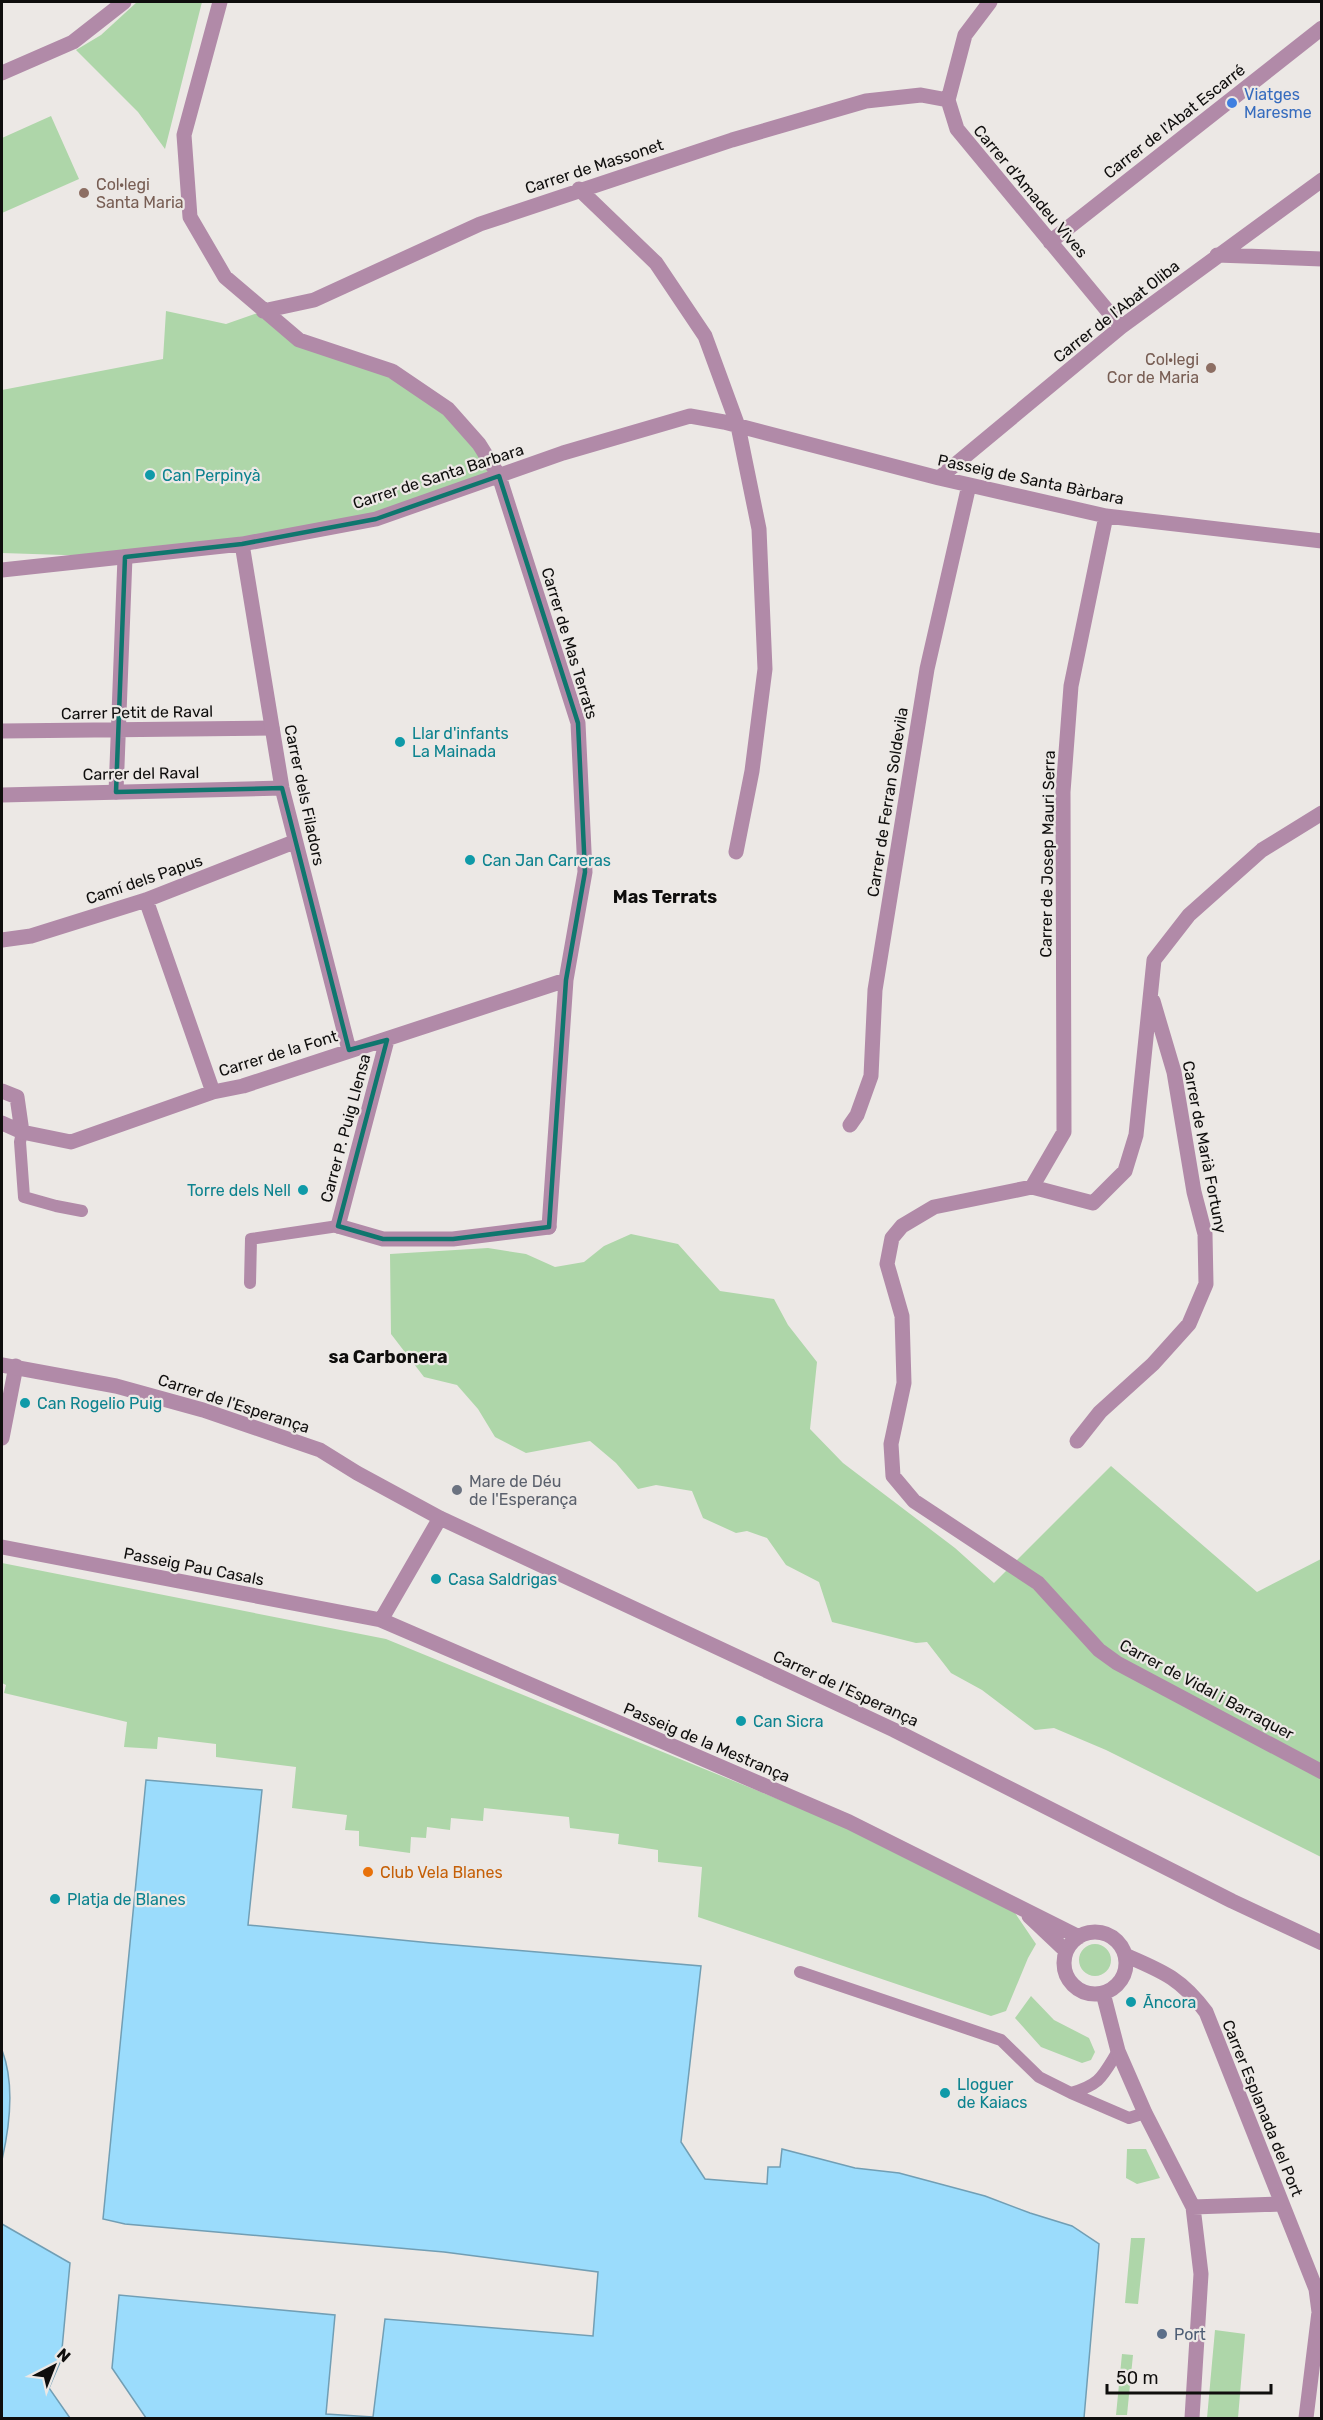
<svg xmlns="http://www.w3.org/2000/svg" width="1323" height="2420" font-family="Rubik,sans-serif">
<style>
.green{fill:#aed6a9}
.water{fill:#9bdcfc;stroke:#719eb4;stroke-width:1.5}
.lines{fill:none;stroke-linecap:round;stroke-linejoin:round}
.service{stroke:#b18aa8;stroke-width:12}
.pedestrian{stroke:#b18aa8;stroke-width:15}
.minor{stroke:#b18aa8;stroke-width:15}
.marked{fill:none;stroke:#0f766e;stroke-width:4.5;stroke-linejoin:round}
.shop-dot{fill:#3f7fe0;stroke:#ece8e5;stroke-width:2}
.education-dot{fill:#8d6e63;stroke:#ece8e5;stroke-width:2}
.culture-dot{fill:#0f9aa8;stroke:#ece8e5;stroke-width:2}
.worship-dot{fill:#6b7280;stroke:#ece8e5;stroke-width:2}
.food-dot{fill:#e8710a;stroke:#ece8e5;stroke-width:2}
.service-dot{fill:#5c6f8a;stroke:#ece8e5;stroke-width:2}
.labels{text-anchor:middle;stroke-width:4.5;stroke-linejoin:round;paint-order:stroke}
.shop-label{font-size:16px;fill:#366cbe;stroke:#ece8e5;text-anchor:start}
.street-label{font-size:16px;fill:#0f0e0d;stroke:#ece8e5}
.education-label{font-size:16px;fill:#785e54;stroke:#ece8e5;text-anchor:start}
.culture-label{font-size:16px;fill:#0d838f;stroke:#ece8e5;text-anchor:start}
.worship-label{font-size:16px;fill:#5b616d;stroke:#ece8e5;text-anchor:start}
.food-label{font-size:16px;fill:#c56008;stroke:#ece8e5;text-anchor:start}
.service-label{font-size:16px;fill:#4e5e75;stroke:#ece8e5;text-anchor:start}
.neighbourhood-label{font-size:18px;font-weight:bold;fill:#0f0e0d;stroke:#ece8e5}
</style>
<rect width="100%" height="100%" fill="#ece8e5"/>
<path class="green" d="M 137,2 L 202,2 L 165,149 L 138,112 L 76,50 L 101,35 Z
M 51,116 L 79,179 L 2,213 L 2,138 Z
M 166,311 L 226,324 L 263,311 L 299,340 L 392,371 L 448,409 L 499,476 L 376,519 L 125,557 L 2,553 L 2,390 L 163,359 Z
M 631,1234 L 678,1244 L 720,1291 L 774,1299 L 788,1325 L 817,1362 L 810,1429 L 843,1463 L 955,1548 L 994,1583 L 1111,1466 L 1257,1592 L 1321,1559 L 1321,1857 L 1106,1750 L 1054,1728 L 1035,1730 L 982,1690 L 951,1673 L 927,1642 L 916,1643 L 832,1622 L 819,1582 L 786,1565 L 767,1538 L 747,1531 L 736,1533 L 703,1518 L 692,1491 L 656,1485 L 638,1489 L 616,1463 L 590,1441 L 526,1453 L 495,1437 L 478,1409 L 457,1385 L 424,1377 L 391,1334 L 390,1254 L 488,1248 L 526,1254 L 555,1267 L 584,1262 L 604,1246 Z
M 2,1563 L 386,1639 L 839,1824 L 1011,1907 L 1036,1944 L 1028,1958 L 1006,2011 L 991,2016 L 698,1917 L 702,1867 L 658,1862 L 658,1850 L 618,1844 L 619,1834 L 570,1828 L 569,1817 L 484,1808 L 483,1821 L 451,1818 L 450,1830 L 427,1827 L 426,1838 L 411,1837 L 410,1853 L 359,1846 L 359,1831 L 345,1830 L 347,1815 L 292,1808 L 296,1767 L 216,1757 L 216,1744 L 158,1737 L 157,1749 L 124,1747 L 127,1722 L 4,1693 L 6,1685 L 2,1683 Z
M1079 1960a16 16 0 1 1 32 0a16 16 0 1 1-32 0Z
M 1031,1996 L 1054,2020 L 1089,2038 L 1095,2052 L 1091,2060 L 1082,2063 L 1041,2047 L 1015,2018 Z
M 1127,2149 L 1146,2149 L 1160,2178 L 1137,2184 L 1126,2178 Z
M 1131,2238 L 1145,2238 L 1138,2304 L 1125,2303 Z
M 1215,2330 L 1245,2334 L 1238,2418 L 1207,2418 Z
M 1122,2354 L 1133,2355 L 1127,2415 L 1116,2415 Z"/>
<path class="water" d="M 146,1780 L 262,1790 L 248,1925 L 431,1943 L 701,1966 L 681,2142 L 705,2179 L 767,2184 L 768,2167 L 780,2167 L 782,2149 L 855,2168 L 899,2173 L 985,2196 L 1030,2213 L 1072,2226 L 1099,2244 L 1084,2418 L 146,2418 L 112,2368 L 119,2295 L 335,2315 L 326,2414 L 373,2417 L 385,2319 L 593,2336 L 598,2272 L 444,2252 L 125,2224 L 103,2219 Z
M 2,2050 C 15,2084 10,2125 2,2160 Z
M 2,2224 L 70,2263 L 61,2360 L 49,2388 L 70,2418 L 2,2418 Z"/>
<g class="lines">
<path class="service" d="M 22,1132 L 20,1142 L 24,1197 L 56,1206 L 82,1211
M 250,1283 L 251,1239 L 338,1226
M 800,1972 L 1001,2040 L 1039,2077 L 1071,2093
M 1118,2051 C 1102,2077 1101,2084 1071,2093 L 1129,2118 L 1145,2113"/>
<path class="pedestrian" d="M 2,731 L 272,728
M 116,792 L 125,557
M 338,1226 L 383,1239 L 453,1239 L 549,1227
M 2,1438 L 16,1366"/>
<path class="minor" d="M 220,2 L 184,135 L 190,217 L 225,277 L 299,340 L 392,371 L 448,409 L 479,444 L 499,476 L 578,723 L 585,872 L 566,980 L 549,1227
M 990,2 L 965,35 L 948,100 L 957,129 L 1121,327
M 2,73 L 73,42 L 124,2
M 579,189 L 656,263 L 705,336 L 738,426 L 759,529 L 765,669 L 752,771 L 736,852
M 1050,242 L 1322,28
M 1217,255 L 1322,259
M 263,311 L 314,300 L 480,224 L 732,140 L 866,101 L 921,95 L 948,100
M 939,478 L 1121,327 L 1322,180
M 242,544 L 282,788 L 349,1050
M 2,570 L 242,544 L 376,519 L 563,453 L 690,416 L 724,422 L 939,478 L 1106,516 L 1322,541
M 2,795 L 282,788
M 1322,813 L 1262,850 L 1189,915 L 1154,960 L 1136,1135 L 1125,1171 L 1093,1203 L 1032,1187 L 934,1207 L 902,1226 L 892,1238 L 887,1264 L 902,1316 L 904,1383 L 891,1444 L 893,1476 L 914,1501 L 1038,1583 L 1099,1650 L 1117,1663 L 1322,1772
M 146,900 L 213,1092
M 2,940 L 31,936 L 146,900 L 294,842
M 2,1091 L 17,1097 L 22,1132
M 2,1123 L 22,1132 L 71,1142 L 213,1092 L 243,1086 L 566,980
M 850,1125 L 857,1115 L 871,1076 L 875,990 L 927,669 L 969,485
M 1032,1187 L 1064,1132 L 1063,792 L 1071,686 L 1106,516
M 338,1226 L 387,1040
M 2,1365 L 116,1386 L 203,1410 L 320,1450 L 357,1473 L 440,1518 L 894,1730 L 1232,1901 L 1322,1943
M 1077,1441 L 1100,1412 L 1153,1364 L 1189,1324 L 1206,1284 L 1205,1234 L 1194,1192 L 1174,1072 L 1153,1001
M 2,1547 L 381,1620 L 849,1822 L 1079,1937
M 381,1620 L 440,1518
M 1029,1916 L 1066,1951
M1064 1963a31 31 0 1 1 62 0a31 31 0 1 1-62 0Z
M 1125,1955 C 1162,1971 1181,1978 1206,2012 L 1316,2289 L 1319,2312 L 1306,2418
M 1103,1993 L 1118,2051 L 1145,2113 L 1193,2207 L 1201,2274 L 1192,2418
M 1193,2207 L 1282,2204"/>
</g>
<path class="marked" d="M 499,476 L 578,723 L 585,872 L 566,980 L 549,1227 L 453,1239 L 383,1239 L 338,1226 L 387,1040 L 349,1050 L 282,788 L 116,792 L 125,557 L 242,544 L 376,519 Z"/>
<circle class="shop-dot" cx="1232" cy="103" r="6"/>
<g class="education-dot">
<circle cx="84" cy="193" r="6"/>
<circle cx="1211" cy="368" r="6"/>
</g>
<g class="culture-dot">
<circle cx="150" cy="475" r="6"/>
<circle cx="400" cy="742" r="6"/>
<circle cx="470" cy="860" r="6"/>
<circle cx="303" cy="1190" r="6"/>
<circle cx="25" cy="1403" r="6"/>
<circle cx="436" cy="1579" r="6"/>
<circle cx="741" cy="1721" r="6"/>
<circle cx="55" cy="1899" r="6"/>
<circle cx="1131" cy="2002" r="6"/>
<circle cx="945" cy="2093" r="6"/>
</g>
<circle class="worship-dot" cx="457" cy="1490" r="6"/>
<circle class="food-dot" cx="368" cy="1872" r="6"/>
<circle class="service-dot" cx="1162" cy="2334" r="6"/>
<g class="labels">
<g class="shop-label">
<text x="1244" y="100">Viatges<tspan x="1244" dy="18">Maresme</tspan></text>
</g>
<g class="street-label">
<text transform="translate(1174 121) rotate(-38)" y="6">Carrer de l'Abat Escarré</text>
<text transform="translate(594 166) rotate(-18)" y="6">Carrer de Massonet</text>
<text transform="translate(1031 191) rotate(50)" y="6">Carrer d'Amadeu Vives</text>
<text transform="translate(1116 311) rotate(-38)" y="6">Carrer de l'Abat Oliba</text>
<text transform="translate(438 476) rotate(-18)" y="6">Carrer de Santa Barbara</text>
<text transform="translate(1031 479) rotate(12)" y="6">Passeig de Santa Bàrbara</text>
<text transform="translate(570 643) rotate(73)" y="6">Carrer de Mas Terrats</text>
<text transform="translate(137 712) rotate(-1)" y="6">Carrer Petit de Raval</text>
<text transform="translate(141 773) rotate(-1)" y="6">Carrer del Raval</text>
<text transform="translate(305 795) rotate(78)" y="6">Carrer dels Filadors</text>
<text transform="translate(887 802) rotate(-81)" y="6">Carrer de Ferran Soldevila</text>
<text transform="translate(1047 854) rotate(-89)" y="6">Carrer de Josep Mauri Serra</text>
<text transform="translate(144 879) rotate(-19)" y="6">Camí dels Papus</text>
<text transform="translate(278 1053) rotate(-17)" y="6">Carrer de la Font</text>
<text transform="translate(345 1128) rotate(-75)" y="6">Carrer P. Puig Llensa</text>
<text transform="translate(1205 1147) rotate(79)" y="6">Carrer de Marià Fortuny</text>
<text transform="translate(234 1403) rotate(18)" y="6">Carrer de l'Esperança</text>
<text transform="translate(194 1566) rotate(11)" y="6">Passeig Pau Casals</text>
<text transform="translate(846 1688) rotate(25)" y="6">Carrer de l'Esperança</text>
<text transform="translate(1207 1689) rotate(28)" y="6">Carrer de Vidal i Barraquer</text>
<text transform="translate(707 1742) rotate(23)" y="6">Passeig de la Mestrança</text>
<text transform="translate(1263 2108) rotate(68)" y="6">Carrer Esplanada del Port</text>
</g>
<g class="education-label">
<text x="96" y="190">Col·legi<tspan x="96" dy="18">Santa Maria</tspan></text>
<text x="1199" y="365" text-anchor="end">Col·legi<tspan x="1199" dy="18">Cor de Maria</tspan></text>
</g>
<g class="culture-label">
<text x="162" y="481">Can Perpinyà</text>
<text x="412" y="739">Llar d'infants<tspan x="412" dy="18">La Mainada</tspan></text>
<text x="482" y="866">Can Jan Carreras</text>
<text x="291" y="1196" text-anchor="end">Torre dels Nell</text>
<text x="37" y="1409">Can Rogelio Puig</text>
<text x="448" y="1585">Casa Saldrigas</text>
<text x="753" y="1727">Can Sicra</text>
<text x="67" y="1905">Platja de Blanes</text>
<text x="1143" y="2008">Ãncora</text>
<text x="957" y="2090">Lloguer<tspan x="957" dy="18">de Kaiacs</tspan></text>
</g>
<g class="worship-label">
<text x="469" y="1487">Mare de Déu<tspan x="469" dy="18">de l'Esperança</tspan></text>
</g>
<g class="food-label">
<text x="380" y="1878">Club Vela Blanes</text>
</g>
<g class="service-label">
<text x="1174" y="2340">Port</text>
</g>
<g class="neighbourhood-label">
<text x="665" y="903">Mas Terrats</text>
<text x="388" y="1363">sa Carbonera</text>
</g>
</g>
<rect width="1323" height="2420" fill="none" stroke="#0f0e0d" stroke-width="6"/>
<g transform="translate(54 2366) rotate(42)" stroke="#ece8e5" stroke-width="4.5" paint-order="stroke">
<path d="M0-4.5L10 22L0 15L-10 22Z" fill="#0f0e0d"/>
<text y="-9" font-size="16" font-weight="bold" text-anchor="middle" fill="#0f0e0d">N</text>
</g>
<path d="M1107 2384v9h164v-9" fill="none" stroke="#0f0e0d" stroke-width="3"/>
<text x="1116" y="2384" font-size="18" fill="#0f0e0d" stroke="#ece8e5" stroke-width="4.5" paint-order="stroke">50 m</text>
</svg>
